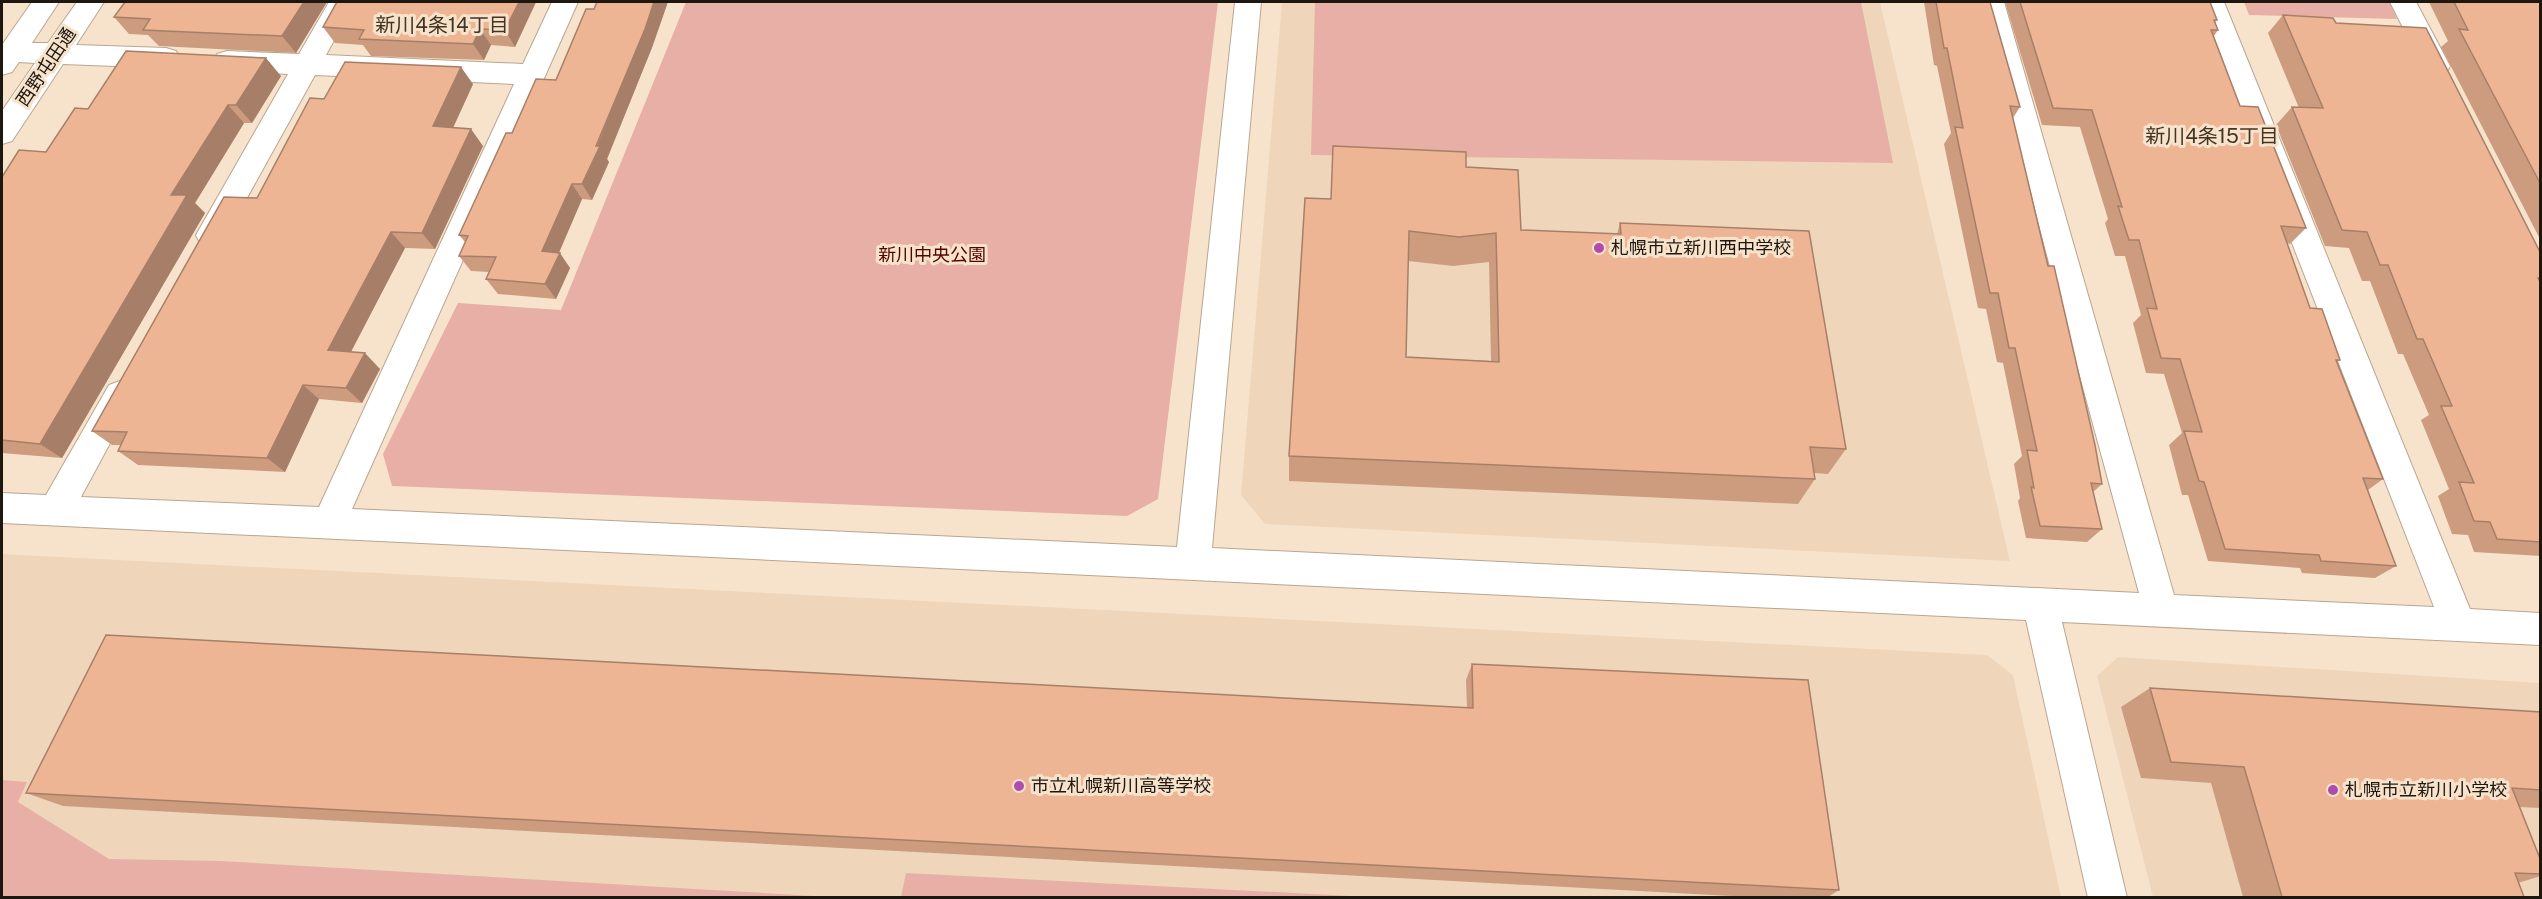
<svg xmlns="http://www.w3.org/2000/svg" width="2542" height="899" font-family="'Public Sans','Noto Sans JP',sans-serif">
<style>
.built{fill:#efd6ba}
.green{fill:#e7afa5}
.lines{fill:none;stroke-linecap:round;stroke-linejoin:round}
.minor-casing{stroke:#b9a691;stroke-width:2}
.minor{fill:#fff;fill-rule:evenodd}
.wall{fill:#cd9c7f;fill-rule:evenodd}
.shaded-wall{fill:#a77f68}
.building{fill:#eeb594;stroke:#a77f68;stroke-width:1.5;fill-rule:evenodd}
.poi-dot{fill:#af4aaf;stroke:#f7e3cc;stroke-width:2}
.labels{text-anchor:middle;stroke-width:6;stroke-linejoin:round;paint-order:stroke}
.street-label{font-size:18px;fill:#1e170f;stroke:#f7e3cc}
.poi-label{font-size:18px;fill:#1e170f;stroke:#f7e3cc;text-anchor:start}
.park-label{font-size:18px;fill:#530401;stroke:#f7e3cc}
.neighbourhood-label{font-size:20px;fill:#443522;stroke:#f7e3cc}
</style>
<rect width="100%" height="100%" fill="#f7e3cc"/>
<path class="built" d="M 1282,2 L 1880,2 L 2010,561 L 1265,524 L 1241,495 Z
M 2,554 L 1987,655 L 2013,675 L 2061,897 L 2,897 Z
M 2118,657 L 2540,683 L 2540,897 L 2153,897 L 2097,676 Z"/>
<path class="green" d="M 686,2 L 1218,2 L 1158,499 L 1127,516 L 392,486 L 383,454 L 458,303 L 561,310 Z
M 1315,2 L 1861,2 L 1893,163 L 1311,155 Z
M 2244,2 L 2390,2 L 2397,19 L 2249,15 Z
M 2,780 L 27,782 L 18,802 L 109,859 L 220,861 L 831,897 L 2,897 Z
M 906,873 L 1371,897 L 901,897 Z"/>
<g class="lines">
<defs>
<path id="minor" d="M 32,2 L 59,2 L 32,43 L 48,43 L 77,2 L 104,2 L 76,45 L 166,48 L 176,51 L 180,58 L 176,65 L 166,68 L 63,64 L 12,141 L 2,144 L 2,111 L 35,63 L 19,62 L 12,72 L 2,75 L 2,45 Z
M 329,2 L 355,2 L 326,55 L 523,64 L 552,2 L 578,2 L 352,509 L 1177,547 L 1235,2 L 1261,2 L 1212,548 L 2139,593 L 1978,2 L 2004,2 L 2174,595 L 2434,607 L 2198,2 L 2224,2 L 2470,609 L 2540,613 L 2540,645 L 2062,622 L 2127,898 L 2088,898 L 2026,620 L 2,523 L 2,493 L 46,495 L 109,385 L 120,381 L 131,385 L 136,395 L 81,497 L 319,507 L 514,84 L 315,75 L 222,243 L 211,247 L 200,243 L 196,235 L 288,74 L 227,71 L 217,68 L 213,61 L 217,54 L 227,51 L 299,54 Z
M 2390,2 L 2416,2 L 2450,66 L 2446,73 L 2436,76 L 2426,73 Z"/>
</defs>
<use href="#minor" class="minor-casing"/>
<use href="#minor" class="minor"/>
</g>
<path class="wall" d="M 125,2 L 327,2 L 296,53 L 159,46 L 148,35 L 129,34 L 114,17 Z
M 336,2 L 536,2 L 515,47 L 491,45 L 484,60 L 371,56 L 363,45 L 335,43 L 323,27 Z
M 1924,2 L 1990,2 L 2020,107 L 2013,118 L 2102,484 L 2093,492 L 2102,529 L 2087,542 L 2026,538 L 2018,501 L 2020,498 L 2014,464 L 2022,456 L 2003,363 L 1997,362 L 1986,309 L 1978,308 L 1944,144 L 1951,133 L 1937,66 L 1934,65 Z
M 2005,2 L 2210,2 L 2217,20 L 2215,22 L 2218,30 L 2214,36 L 2240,106 L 2306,228 L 2290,244 L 2287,243 L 2310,308 L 2340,360 L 2337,362 L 2383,479 L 2368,490 L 2396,566 L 2375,578 L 2302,573 L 2300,568 L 2208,561 L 2188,495 L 2182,495 L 2169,445 L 2182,433 L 2164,374 L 2146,373 L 2133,323 L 2141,315 L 2125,256 L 2115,256 L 2105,223 L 2108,219 L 2080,127 L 2042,125 Z
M 2429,2 L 2541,2 L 2541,241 L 2441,47 L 2448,41 Z
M 2283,15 L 2336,23 L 2541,254 L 2541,556 L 2474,552 L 2468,535 L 2452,534 L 2438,496 L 2449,489 L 2421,420 L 2429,415 L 2403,354 L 2398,354 L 2370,281 L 2362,281 L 2349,248 L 2325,246 L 2276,125 L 2292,107 L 2299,108 L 2268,33 Z
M 653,45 L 607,159 L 609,162 L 592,200 L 582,199 L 559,253 L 570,268 L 556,299 L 498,294 L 486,279 L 489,272 L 471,271 L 459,256 L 465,242 L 459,235 L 512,133 L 556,80 Z
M 281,76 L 252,123 L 244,123 L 195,203 L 205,213 L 62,458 L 2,453 L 2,177 L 46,152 L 88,109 Z
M 473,84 L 453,128 L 483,146 L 435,249 L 405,248 L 351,352 L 380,369 L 362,403 L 319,399 L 285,472 L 138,465 L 118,451 L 121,445 L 112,445 L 92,431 L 257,198 Z
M 1466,167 L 1521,230 L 1617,234 L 1620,223 L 1846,449 L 1828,474 L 1814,473 L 1815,479 L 1798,504 L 1289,481 L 1289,456 L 1330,199 ZM 1408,261 L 1453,266 L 1489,262 L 1491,361 L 1406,357 Z
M 1472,664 L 1839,890 L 1828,897 L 1750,897 L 63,806 L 26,793 L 1467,708 L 1466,680 Z
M 2150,688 L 2541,712 L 2541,808 L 2519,807 L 2541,861 L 2541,876 L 2518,883 L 2524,897 L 2243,897 L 2211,783 L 2141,778 L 2121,707 Z"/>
<path class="shaded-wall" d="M 304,2 L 327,2 L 296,53 L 282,36 Z
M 519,2 L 536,2 L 515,47 L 505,30 Z
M 654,2 L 668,2 L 653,45 L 607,159 L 609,162 L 592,200 L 582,184 Z
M 480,29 L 491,45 L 484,60 L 473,44 Z
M 266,58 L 281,76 L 252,123 L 236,105 Z
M 461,67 L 473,84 L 446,143 L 433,126 Z
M 228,105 L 244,123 L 195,203 L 205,213 L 62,458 L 40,444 L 171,195 Z
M 471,129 L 483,146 L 435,249 L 422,233 Z
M 572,184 L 582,199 L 553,266 L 542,251 Z
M 391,232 L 405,248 L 344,365 L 328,350 Z
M 560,253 L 570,268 L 556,299 L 545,284 Z
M 365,353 L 380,369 L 362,403 L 346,388 Z
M 303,385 L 319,399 L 285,472 L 267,458 Z"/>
<path class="building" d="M 125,2 L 304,2 L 282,36 L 143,30 L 150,19 L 114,17 Z
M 337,2 L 519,2 L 505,30 L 480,29 L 473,44 L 359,39 L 364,30 L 323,27 Z
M 597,2 L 654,2 L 645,29 L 596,146 L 600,146 L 582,184 L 572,184 L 542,251 L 560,253 L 545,284 L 486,279 L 496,257 L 459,256 L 468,236 L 459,235 L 506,133 L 512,133 L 536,79 L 556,80 L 586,9 L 594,9 Z
M 1936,2 L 1990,2 L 2020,107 L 2010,106 L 2048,266 L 2054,266 L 2095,445 L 2102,484 L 2091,483 L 2102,529 L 2040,526 L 2031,487 L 2034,488 L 2027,450 L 2037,451 L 2015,348 L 2009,348 L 1998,293 L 1990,293 L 1955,127 L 1963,128 L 1947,48 L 1944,48 Z
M 2020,2 L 2210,2 L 2217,20 L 2214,20 L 2218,30 L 2211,30 L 2240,106 L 2258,107 L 2306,228 L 2281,226 L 2310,308 L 2322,309 L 2340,360 L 2336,360 L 2383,479 L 2363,478 L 2396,566 L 2321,561 L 2319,555 L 2225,549 L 2204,482 L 2199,481 L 2184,431 L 2202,432 L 2180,359 L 2161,358 L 2147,308 L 2157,309 L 2139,240 L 2129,240 L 2118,206 L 2122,207 L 2092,110 L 2053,108 Z
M 2454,2 L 2541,2 L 2541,185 L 2459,29 L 2468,30 Z
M 2283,15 L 2333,18 L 2336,23 L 2426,28 L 2541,254 L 2541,278 L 2538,278 L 2541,284 L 2541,542 L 2497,539 L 2490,522 L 2474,521 L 2459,482 L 2474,483 L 2441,406 L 2452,406 L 2423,339 L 2417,339 L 2388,265 L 2380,265 L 2367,232 L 2342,230 L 2292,107 L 2323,108 Z
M 126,51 L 266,58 L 236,105 L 228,105 L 171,195 L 187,195 L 40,444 L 2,440 L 2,177 L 19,150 L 46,152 L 75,108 L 88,109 Z
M 345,62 L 461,67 L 433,126 L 471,129 L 422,233 L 391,232 L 328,350 L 365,353 L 346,388 L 303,385 L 267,458 L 118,451 L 127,432 L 92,431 L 224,197 L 257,198 L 310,98 L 324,99 Z
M 1333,146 L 1466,152 L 1466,167 L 1518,170 L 1521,230 L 1621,234 L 1620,223 L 1809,231 L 1846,449 L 1810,447 L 1815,479 L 1289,456 L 1305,198 L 1331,199 ZM 1409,231 L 1459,237 L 1496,233 L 1499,362 L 1406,357 Z
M 106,635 L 1473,708 L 1472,664 L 1808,680 L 1839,890 L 26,793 Z
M 2150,688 L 2541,712 L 2541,790 L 2512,788 L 2541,861 L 2541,874 L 2515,873 L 2524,897 L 2282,897 L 2244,767 L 2171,762 Z"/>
<g class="poi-dot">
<circle cx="1599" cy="248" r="6"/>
<circle cx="1019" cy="786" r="6"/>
<circle cx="2333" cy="790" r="6"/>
</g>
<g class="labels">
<g class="street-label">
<text transform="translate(46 67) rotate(-56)" y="6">西野屯田通</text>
</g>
<g class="poi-label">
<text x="1611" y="254">札幌市立新川西中学校</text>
<text x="1031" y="792">市立札幌新川高等学校</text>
<text x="2345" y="796">札幌市立新川小学校</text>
</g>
<g class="park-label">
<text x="932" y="261">新川中央公園</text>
</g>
<g class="neighbourhood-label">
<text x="442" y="32">新川4条14丁目</text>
<text x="2212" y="143">新川4条15丁目</text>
</g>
</g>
<rect width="2542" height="899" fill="none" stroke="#1e170f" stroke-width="6"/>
</svg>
